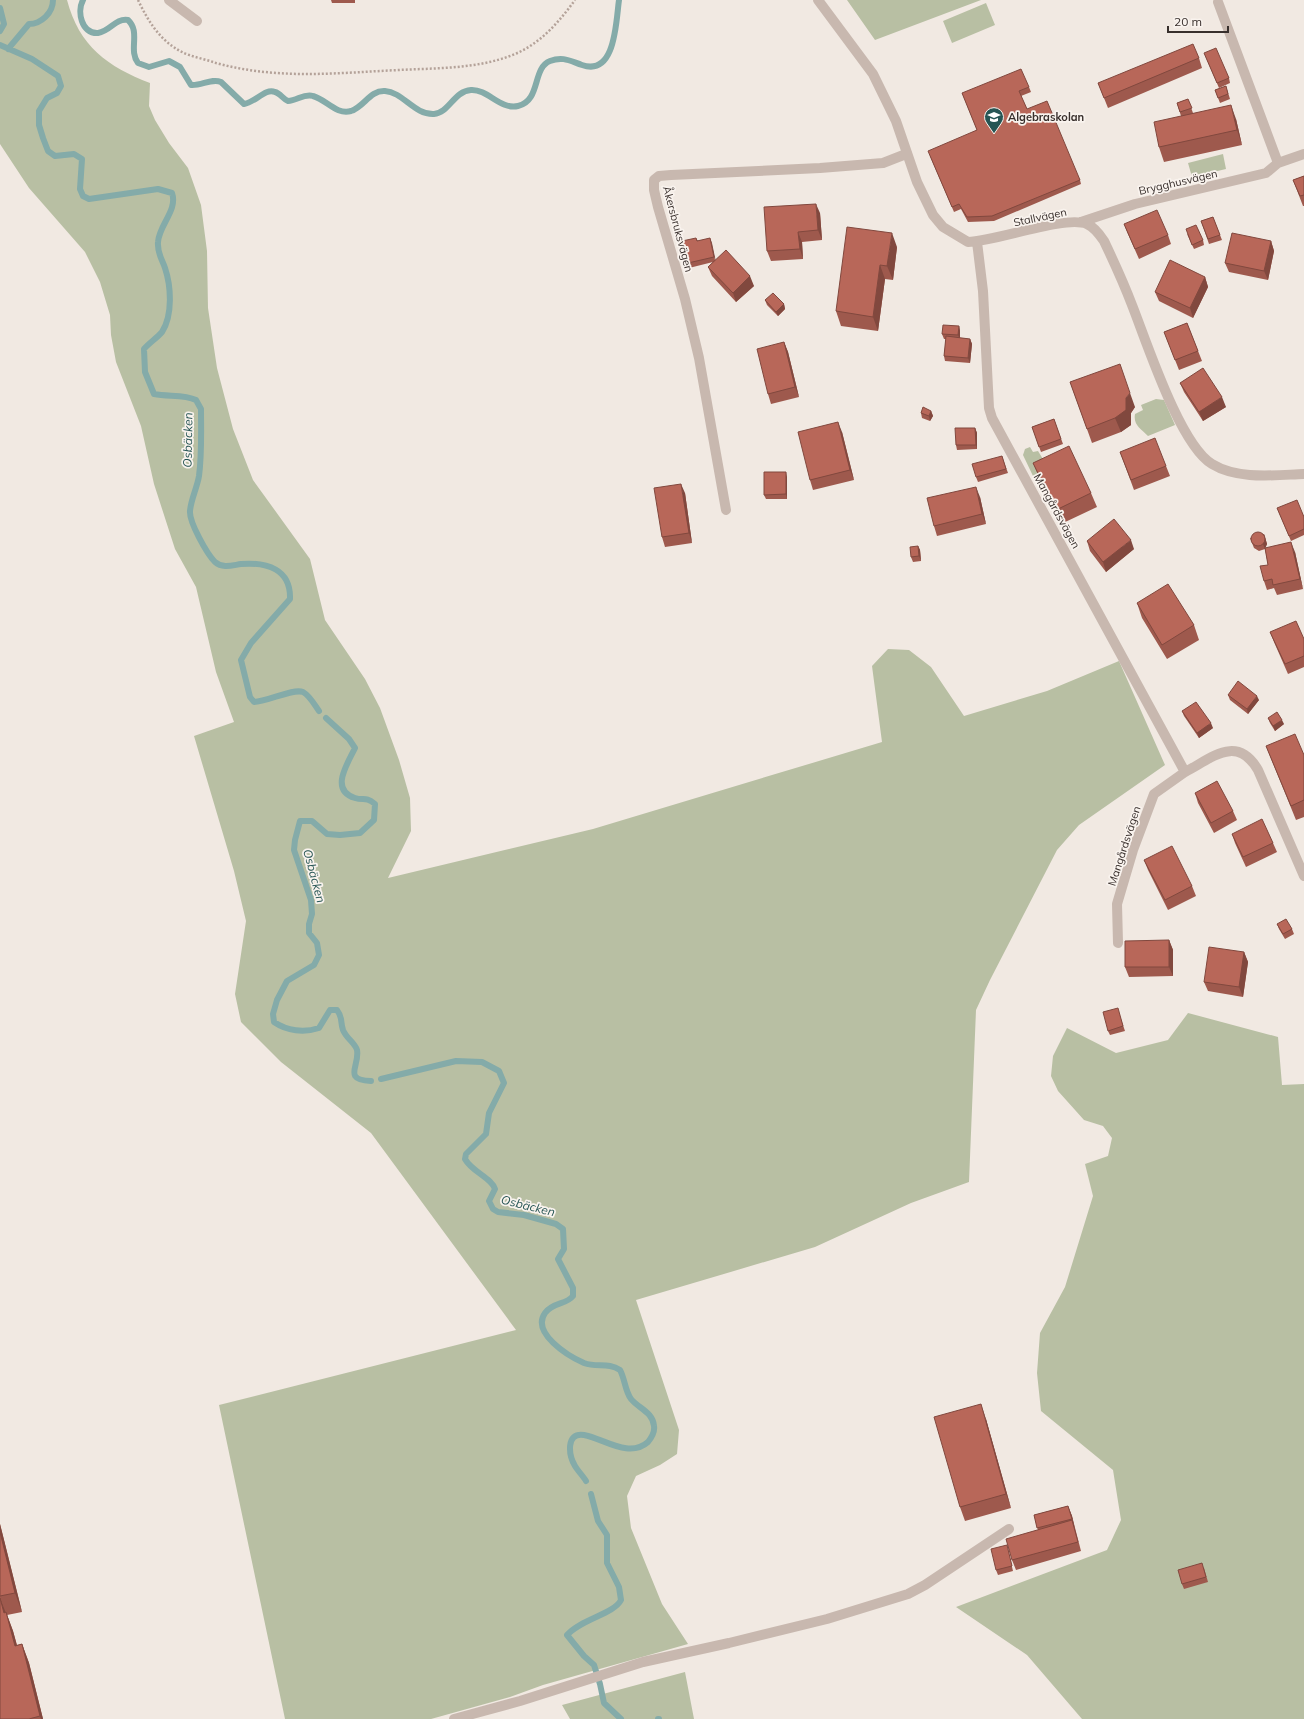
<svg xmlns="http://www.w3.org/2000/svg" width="1304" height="1719" font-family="Mulish,sans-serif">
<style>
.green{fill:#b8bfa3}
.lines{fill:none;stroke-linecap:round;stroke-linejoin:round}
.stream{stroke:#84aba9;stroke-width:6}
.path{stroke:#b4a299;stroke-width:2.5;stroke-dasharray:2 2;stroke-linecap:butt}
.minor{stroke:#c8b8af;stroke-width:10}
.wall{fill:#9e594d}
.shaded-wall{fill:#81483e}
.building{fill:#b86759;stroke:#81483e}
.labels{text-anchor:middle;stroke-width:3.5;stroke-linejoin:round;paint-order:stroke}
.poi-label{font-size:11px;font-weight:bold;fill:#382f2c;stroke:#f9f3ee;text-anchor:start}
.street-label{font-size:11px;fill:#382f2c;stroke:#f9f3ee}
.water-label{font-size:12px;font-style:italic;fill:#265554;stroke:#f9f3ee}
</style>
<rect width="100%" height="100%" fill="#f1e9e2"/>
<path class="green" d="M 0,0 L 67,0 C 79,46 108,67 150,83 L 149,106 L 155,120 L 169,143 L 188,168 L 201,205 L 207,251 L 208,308 L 217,368 L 233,429 L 253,480 L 310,559 L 325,620 L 365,679 L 380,708 L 399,760 L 410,798 L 411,831 L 388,878 L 593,829 L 882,742 L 872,666 L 888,649 L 909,650 L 931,667 L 964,716 L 1047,691 L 1119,661 L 1165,765 L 1079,825 L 1057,850 L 990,980 L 976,1010 L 969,1182 L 911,1203 L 815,1247 L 636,1300 L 679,1430 L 677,1454 L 660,1465 L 636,1476 L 627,1496 L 631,1528 L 662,1604 L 688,1644 L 543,1685 L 510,1697 L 431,1719 L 285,1719 L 219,1405 L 516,1330 L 371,1133 L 281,1062 L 241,1022 L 235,994 L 246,921 L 234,871 L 194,736 L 234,722 L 216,672 L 196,587 L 175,549 L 154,484 L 141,426 L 116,362 L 111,335 L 110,315 L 100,282 L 85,252 L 29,188 L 0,144 Z
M 847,0 L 981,0 L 875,40 Z
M 986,3 L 995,25 L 952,43 L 943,21 Z
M 1223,154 L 1226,169 L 1192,177 L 1188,163 Z
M 1156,399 L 1164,400 L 1175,425 L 1148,436 C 1141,429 1133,425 1135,414 L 1143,410 L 1141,405 Z
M 1030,447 L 1033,452 L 1038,451 L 1049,469 L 1033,476 L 1023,455 L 1025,449 Z
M 1188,1013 L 1278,1037 L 1282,1085 L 1304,1084 L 1304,1719 L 1082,1719 L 1027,1655 L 956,1607 L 1107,1550 L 1121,1520 L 1113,1470 L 1041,1411 L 1037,1373 L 1040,1333 L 1065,1287 L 1093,1196 L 1085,1164 L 1108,1156 L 1112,1138 L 1103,1126 L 1084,1120 L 1058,1091 L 1051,1076 L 1053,1056 L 1067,1028 L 1116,1053 L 1168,1040 Z
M 685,1672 L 694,1719 L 570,1719 L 562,1705 Z"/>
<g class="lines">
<path class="stream" d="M 83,0 C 77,11 81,34 98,33 C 111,31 115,18 128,20 C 141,32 128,50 138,63 L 149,67 L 169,61 L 180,67 L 191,85 C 201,86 212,78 221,82 L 244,104 C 256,102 265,88 275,92 C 280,93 283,99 288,101 C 297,101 304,93 313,96 C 327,100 336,115 351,111 C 364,107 370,90 385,91 C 403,92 414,115 434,114 C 449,113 454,91 471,90 C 488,89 500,110 518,106 C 541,101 532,68 550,61 C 563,56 570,61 582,65 C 616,77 616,20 619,0
M 0,8 L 4,24 L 0,31
M 0,45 L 32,59 L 58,76 L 61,86 L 57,93 L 47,98 L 39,111 L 39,125 L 43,138 L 48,151 L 55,156 L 74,154 L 82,159 L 80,189 L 83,196 L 89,199 L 158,189 L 172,193 C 178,210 159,225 158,242 C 157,253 162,259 165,268 C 171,286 173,315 162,332 C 157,338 149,343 144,349 L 145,372 L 154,394 C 168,397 184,394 196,400 L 201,409 C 201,431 202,454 199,476 C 197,488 191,499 190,511 C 189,522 207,554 215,562 C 223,569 233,565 241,564 C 267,562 291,569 290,599 L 251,643 L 241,660 L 250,697 L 254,702 C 267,702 293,688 303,692 C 310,696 314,704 319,711
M 8,49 L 29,24 C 41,24 53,13 53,0
M 326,718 L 349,739 L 355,748 C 348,763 329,790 355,798 C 364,801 365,796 375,804 L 374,820 L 360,833 L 340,835 L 327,834 L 312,821 L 300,821 L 295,840 L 294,850 L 311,900 L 312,914 L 309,924 L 309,933 L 317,943 L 319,955 L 314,965 L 287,981 L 277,1000 L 273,1014 L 274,1022 C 287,1031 304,1033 319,1028 L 330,1010 L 337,1010 C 343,1018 340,1021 343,1030 C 346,1038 355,1043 357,1050 C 360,1066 342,1080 371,1081
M 381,1079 L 456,1061 L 482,1062 L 499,1071 L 504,1083 L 489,1113 L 486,1134 L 466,1154 L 465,1159 C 472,1172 492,1178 495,1189 L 489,1201 L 493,1209 L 498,1212 L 524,1215 L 556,1224 L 563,1229 L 564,1249 L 558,1259 L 573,1288 L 573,1296 C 566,1305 553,1302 545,1313 C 531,1333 568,1356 584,1363 C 597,1368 608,1362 620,1370 C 625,1379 625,1391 631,1399 C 638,1408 653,1412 654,1426 C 655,1432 652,1437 648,1442 C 629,1459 603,1438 584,1435 C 565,1432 569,1456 575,1466 C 578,1471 583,1476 586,1481
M 591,1494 L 598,1521 L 607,1535 L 607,1563 L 619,1587 L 621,1600 C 614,1614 581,1619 567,1635 L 584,1656 L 594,1665 L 600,1684 L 604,1703 L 621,1719
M 658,1719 L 659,1719"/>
<path class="path" d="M 138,0 C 148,21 160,41 182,52 C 192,57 205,59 216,63 C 278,80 336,73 399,70 C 438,68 479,69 515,54 C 541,43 559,22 575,0"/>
<path class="minor" d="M 169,0 L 197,21
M 818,0 L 873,74 L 896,121 L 917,182 L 933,215 L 943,227 L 968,242 C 997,241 1065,215 1087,224 C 1094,227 1100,235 1104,241 C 1114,262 1124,284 1132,305 C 1147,343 1180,445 1212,464 C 1238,480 1275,475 1304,474
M 1218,2 L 1278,163
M 1081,222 L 1135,204 L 1266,173 L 1278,163 L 1304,154
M 977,242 L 983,291 L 989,408 L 992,418 L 1185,772 C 1212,758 1237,734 1258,770 L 1304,876
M 726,510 L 699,358 L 685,299 L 658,207 L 654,190 L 654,180 L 659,176 L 671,175 L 820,168 L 883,163 L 906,154
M 1118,943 L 1117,904 L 1133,850 L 1154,794 L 1185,772
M 454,1719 L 520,1701 L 643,1662 L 729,1643 L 827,1619 L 908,1594 L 925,1585 L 1009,1529"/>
</g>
<path class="wall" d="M 331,0 L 355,0 L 355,3 L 332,3 Z
M 1204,53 L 1229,78 L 1230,83 L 1219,88 Z
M 1199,58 L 1202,68 L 1108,108 L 1098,83 Z
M 1226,86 L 1230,99 L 1220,103 L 1215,90 Z
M 1029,87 L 1031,92 L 1021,96 L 1027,109 L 1080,180 L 1081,184 L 994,221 L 968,222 L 961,209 L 954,212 L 930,156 L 977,130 L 962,93 Z
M 1188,99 L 1193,113 L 1236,119 L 1242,145 L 1164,162 L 1159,147 L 1181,116 L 1177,103 Z
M 1304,176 L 1304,206 L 1303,206 L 1293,180 Z
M 820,213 L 822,240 L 802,242 L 803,259 L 771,261 L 767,251 Z
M 1213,217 L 1222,240 L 1209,244 L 1201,221 Z
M 1124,224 L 1168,235 L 1171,244 L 1139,259 L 1128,234 Z
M 1187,234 L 1203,240 L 1204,245 L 1194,249 Z
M 696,238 L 698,241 L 710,238 L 715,260 L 754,286 L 736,302 L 712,276 L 708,267 L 713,262 L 689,268 L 688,263 Z
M 1271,241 L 1274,251 L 1268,280 L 1229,272 L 1225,263 Z
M 897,247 L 893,280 L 885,279 L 878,331 L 841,326 L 836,311 Z
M 1205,277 L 1208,287 L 1193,318 L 1159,301 L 1155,292 Z
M 765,300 L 784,304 L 785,309 L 778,316 L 767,305 Z
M 1187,323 L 1202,361 L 1179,370 L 1164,332 Z
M 959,326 L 960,331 L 960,338 L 970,339 L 972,344 L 970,363 L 945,361 L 944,356 L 946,339 L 944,339 L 942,334 Z
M 784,342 L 788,352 L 799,397 L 771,404 L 768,394 Z
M 1070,382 L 1135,407 L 1131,413 L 1131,425 L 1121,432 L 1092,443 Z
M 1180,383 L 1226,407 L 1203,421 L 1184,392 Z
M 931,411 L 933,416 L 930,421 L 922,418 L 921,413 Z
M 1054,419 L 1063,444 L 1041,452 L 1032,427 Z
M 975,428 L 977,433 L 977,449 L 957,450 L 956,445 Z
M 842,432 L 854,480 L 813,490 L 810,480 Z
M 1120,452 L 1166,466 L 1170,476 L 1134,490 Z
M 1002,456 L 1008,473 L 978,482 L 976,477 Z
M 1033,463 L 1091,493 L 1097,507 L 1061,524 L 1039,477 Z
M 787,477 L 787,499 L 766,499 L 764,495 Z
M 685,493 L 692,543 L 665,547 L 662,537 Z
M 980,497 L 986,524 L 937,536 L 934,526 Z
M 1277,508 L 1304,517 L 1304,535 L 1291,541 Z
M 1264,534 L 1267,544 L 1265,548 L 1295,552 L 1303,589 L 1277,595 L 1274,588 L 1267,590 L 1264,581 L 1268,565 L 1265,549 L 1259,551 L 1254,548 L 1250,538 Z
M 1087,541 L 1134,549 L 1106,572 L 1090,551 Z
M 918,546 L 920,550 L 921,561 L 913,562 L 911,557 Z
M 1137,603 L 1194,625 L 1199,640 L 1167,659 L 1142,618 Z
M 1270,632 L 1304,639 L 1304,667 L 1288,674 L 1274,642 Z
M 1228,695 L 1259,700 L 1248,714 L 1230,700 Z
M 1182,711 L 1213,728 L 1199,738 L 1184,716 Z
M 1268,718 L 1284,724 L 1275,731 L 1270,723 Z
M 1266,746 L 1304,755 L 1304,817 L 1296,820 L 1272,761 Z
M 1195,793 L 1233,811 L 1237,820 L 1214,833 L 1198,803 Z
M 1232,834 L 1273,843 L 1277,852 L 1246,867 L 1235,843 Z
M 1144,860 L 1192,886 L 1196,896 L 1168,910 L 1148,870 Z
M 1277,924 L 1292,929 L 1294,934 L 1285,939 L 1279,929 Z
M 1169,940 L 1173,950 L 1173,976 L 1129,977 L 1125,967 Z
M 1244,952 L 1248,962 L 1243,997 L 1208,991 L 1204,982 Z
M 1119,1013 L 1125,1031 L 1110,1035 L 1108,1031 Z
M 986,1419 L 1011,1508 L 965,1521 L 960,1507 Z
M 1068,1506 L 1072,1516 L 1081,1551 L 1016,1570 L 1012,1560 L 1038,1530 L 1034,1515 Z
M 0,1524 L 22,1612 L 7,1615 L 13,1631 L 17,1645 L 22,1644 L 29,1663 L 43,1719 L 0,1719 Z
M 1008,1550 L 1013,1571 L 998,1575 L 996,1570 Z
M 1204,1568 L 1208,1582 L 1184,1589 L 1182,1584 Z"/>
<path class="shaded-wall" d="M 1231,105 L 1236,119 L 1242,145 L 1237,130 Z
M 816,204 L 820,213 L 822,240 L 818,230 Z
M 798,232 L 802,242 L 803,259 L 800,249 Z
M 892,233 L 897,247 L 893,280 L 887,266 Z
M 710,238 L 712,243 L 716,262 L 714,257 Z
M 1271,241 L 1274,251 L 1268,280 L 1264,271 Z
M 880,265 L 885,279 L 878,331 L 873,317 Z
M 750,276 L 754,286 L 736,302 L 733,293 Z
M 1205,277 L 1208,287 L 1193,318 L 1190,308 Z
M 784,304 L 785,309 L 778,316 L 776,312 Z
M 959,326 L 960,331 L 960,340 L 958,335 Z
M 970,339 L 972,344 L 970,363 L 968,358 Z
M 784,342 L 788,352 L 799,397 L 795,387 Z
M 1130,393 L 1135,407 L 1131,413 L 1131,425 L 1121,432 L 1115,418 L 1126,398 Z
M 1222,397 L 1226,407 L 1203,421 L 1199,412 Z
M 931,411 L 933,416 L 930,421 L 929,416 Z
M 838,422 L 842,432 L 854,480 L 850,470 Z
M 975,428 L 977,433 L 977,449 L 976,445 Z
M 786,472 L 787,477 L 787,499 L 786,494 Z
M 681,484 L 685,493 L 692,543 L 689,533 Z
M 976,487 L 980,497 L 986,524 L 982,514 Z
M 1264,534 L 1267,544 L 1265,549 L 1263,544 Z
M 1131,540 L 1134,549 L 1106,572 L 1103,562 Z
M 1291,542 L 1295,552 L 1303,589 L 1300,579 Z
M 918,546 L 920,550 L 921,561 L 919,556 Z
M 1257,696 L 1259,700 L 1248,714 L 1247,709 Z
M 1282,720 L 1284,724 L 1275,731 L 1273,726 Z
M 1211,723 L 1213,728 L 1199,738 L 1197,733 Z
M 1169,940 L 1173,950 L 1173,976 L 1169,967 Z
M 1244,952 L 1248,962 L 1243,997 L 1239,987 Z
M 981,1404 L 986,1419 L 1011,1508 L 1006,1494 Z
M 1068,1506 L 1072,1516 L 1075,1529 L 1072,1519 Z
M 0,1524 L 22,1612 L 15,1593 L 0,1532 Z
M 0,1598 L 7,1616 L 4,1613 Z
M 6,1612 L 13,1631 L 22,1665 L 15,1646 Z
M 22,1644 L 29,1663 L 43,1719 L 41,1719 L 40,1716 Z"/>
<path class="building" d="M 1193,44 L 1199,58 L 1104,98 L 1098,83 Z
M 1216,48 L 1229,78 L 1217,83 L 1204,53 Z
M 1021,69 L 1029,87 L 1019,91 L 1027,109 L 1047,101 L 1080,180 L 992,216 L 967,217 L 959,204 L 952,207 L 928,151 L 977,130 L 962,93 Z
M 1226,86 L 1228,94 L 1218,98 L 1215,90 Z
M 1188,99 L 1192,108 L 1180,112 L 1177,103 Z
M 1231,105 L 1237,130 L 1159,147 L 1154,122 Z
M 1304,176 L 1304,195 L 1300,196 L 1293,180 Z
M 816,204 L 818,230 L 798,232 L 800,249 L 767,251 L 764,207 Z
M 1157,210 L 1168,235 L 1135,249 L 1124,224 Z
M 1213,217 L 1220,235 L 1208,239 L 1201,221 Z
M 1196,225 L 1203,240 L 1192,245 L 1186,229 Z
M 847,227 L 892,233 L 887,266 L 880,265 L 873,317 L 836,311 Z
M 1232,233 L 1271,241 L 1264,271 L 1225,263 Z
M 696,238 L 697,241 L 710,238 L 714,257 L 688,263 L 682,241 Z
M 726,250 L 750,276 L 733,293 L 708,267 Z
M 1170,260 L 1205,277 L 1190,308 L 1155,292 Z
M 773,293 L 784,304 L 776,312 L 765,300 Z
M 1187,323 L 1198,351 L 1175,360 L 1164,332 Z
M 943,325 L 959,326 L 958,335 L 942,334 Z
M 946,336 L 970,339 L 968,358 L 944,356 Z
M 784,342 L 795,387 L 768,394 L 757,349 Z
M 1120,364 L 1130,393 L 1126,398 L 1126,410 L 1115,418 L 1087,429 L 1070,382 Z
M 1203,368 L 1222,397 L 1199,412 L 1180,383 Z
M 923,407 L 931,411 L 929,416 L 921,413 Z
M 1054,419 L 1061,439 L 1039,447 L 1032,427 Z
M 838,422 L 850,470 L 810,480 L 798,432 Z
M 955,428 L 975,428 L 976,445 L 956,445 Z
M 1155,438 L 1166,466 L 1131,480 L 1120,452 Z
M 1069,446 L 1091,493 L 1056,510 L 1033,463 Z
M 1002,456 L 1006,469 L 976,477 L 972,464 Z
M 764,472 L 786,472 L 786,494 L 764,495 Z
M 681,484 L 689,533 L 662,537 L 654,488 Z
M 976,487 L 982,514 L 934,526 L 927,498 Z
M 1297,500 L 1304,517 L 1304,529 L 1289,536 L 1277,508 Z
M 1114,519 L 1131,540 L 1103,562 L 1087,541 Z
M1251 539a7 7 0 1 1 14 0a7 7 0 1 1-14 0Z
M 1291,542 L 1300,579 L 1273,585 L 1272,579 L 1264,581 L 1260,566 L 1268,565 L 1265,548 Z
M 918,546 L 919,556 L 911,557 L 910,547 Z
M 1168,584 L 1194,625 L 1162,645 L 1137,603 Z
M 1296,621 L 1304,639 L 1304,656 L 1285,664 L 1270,632 Z
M 1238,681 L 1257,696 L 1247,709 L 1228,695 Z
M 1196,702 L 1211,723 L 1197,733 L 1182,711 Z
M 1277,712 L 1282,720 L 1273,726 L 1268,718 Z
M 1295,734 L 1304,755 L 1304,800 L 1291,806 L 1266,746 Z
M 1217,781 L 1233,811 L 1211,823 L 1195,793 Z
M 1262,819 L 1273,843 L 1243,857 L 1232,834 Z
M 1172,846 L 1192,886 L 1165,900 L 1144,860 Z
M 1286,919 L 1292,929 L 1283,934 L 1277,924 Z
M 1169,940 L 1169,967 L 1125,967 L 1125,941 Z
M 1209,947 L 1244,952 L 1239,987 L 1204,982 Z
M 1118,1008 L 1123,1026 L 1108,1031 L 1103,1012 Z
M 981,1404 L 1006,1494 L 960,1507 L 934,1417 Z
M 1068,1506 L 1072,1519 L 1037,1528 L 1034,1515 Z
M 1072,1520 L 1078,1542 L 1012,1560 L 1006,1539 Z
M 0,1532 L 15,1593 L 0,1596 Z
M 1007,1545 L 1012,1566 L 996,1570 L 991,1549 Z
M 1202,1563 L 1206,1577 L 1182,1584 L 1178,1570 Z
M 0,1598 L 4,1613 L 6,1612 L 15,1646 L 22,1644 L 40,1716 L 29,1719 L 0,1719 Z"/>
<defs>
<symbol id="school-pin" viewBox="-11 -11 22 30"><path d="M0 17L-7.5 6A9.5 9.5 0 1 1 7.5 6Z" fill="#265554" stroke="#f9f3ee"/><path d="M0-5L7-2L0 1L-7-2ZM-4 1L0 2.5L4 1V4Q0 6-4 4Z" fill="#fff"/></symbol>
</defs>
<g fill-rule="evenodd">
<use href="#school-pin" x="983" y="106" width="22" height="30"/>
</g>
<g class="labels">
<g class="poi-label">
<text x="1008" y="121">Algebraskolan</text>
</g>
<g class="street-label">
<text transform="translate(1178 182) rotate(-13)" y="4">Brygghusvägen</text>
<text transform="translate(1040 217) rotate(-12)" y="4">Stallvägen</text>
<text transform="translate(678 229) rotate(75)" y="4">Åkersbruksvägen</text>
<text transform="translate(1057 511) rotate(61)" y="4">Mangårdsvägen</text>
<text transform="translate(1124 846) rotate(-72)" y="4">Mangårdsvägen</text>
</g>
<g class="water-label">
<text transform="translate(188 440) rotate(-89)" y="4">Osbäcken</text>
<text transform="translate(314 876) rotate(75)" y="4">Osbäcken</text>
<text transform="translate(528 1206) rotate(14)" y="4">Osbäcken</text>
</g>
</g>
<path d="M1168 26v6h60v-6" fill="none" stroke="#382f2c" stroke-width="2"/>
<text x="1174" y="26" font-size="12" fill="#382f2c" stroke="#f9f3ee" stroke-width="3" paint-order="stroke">20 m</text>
</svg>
